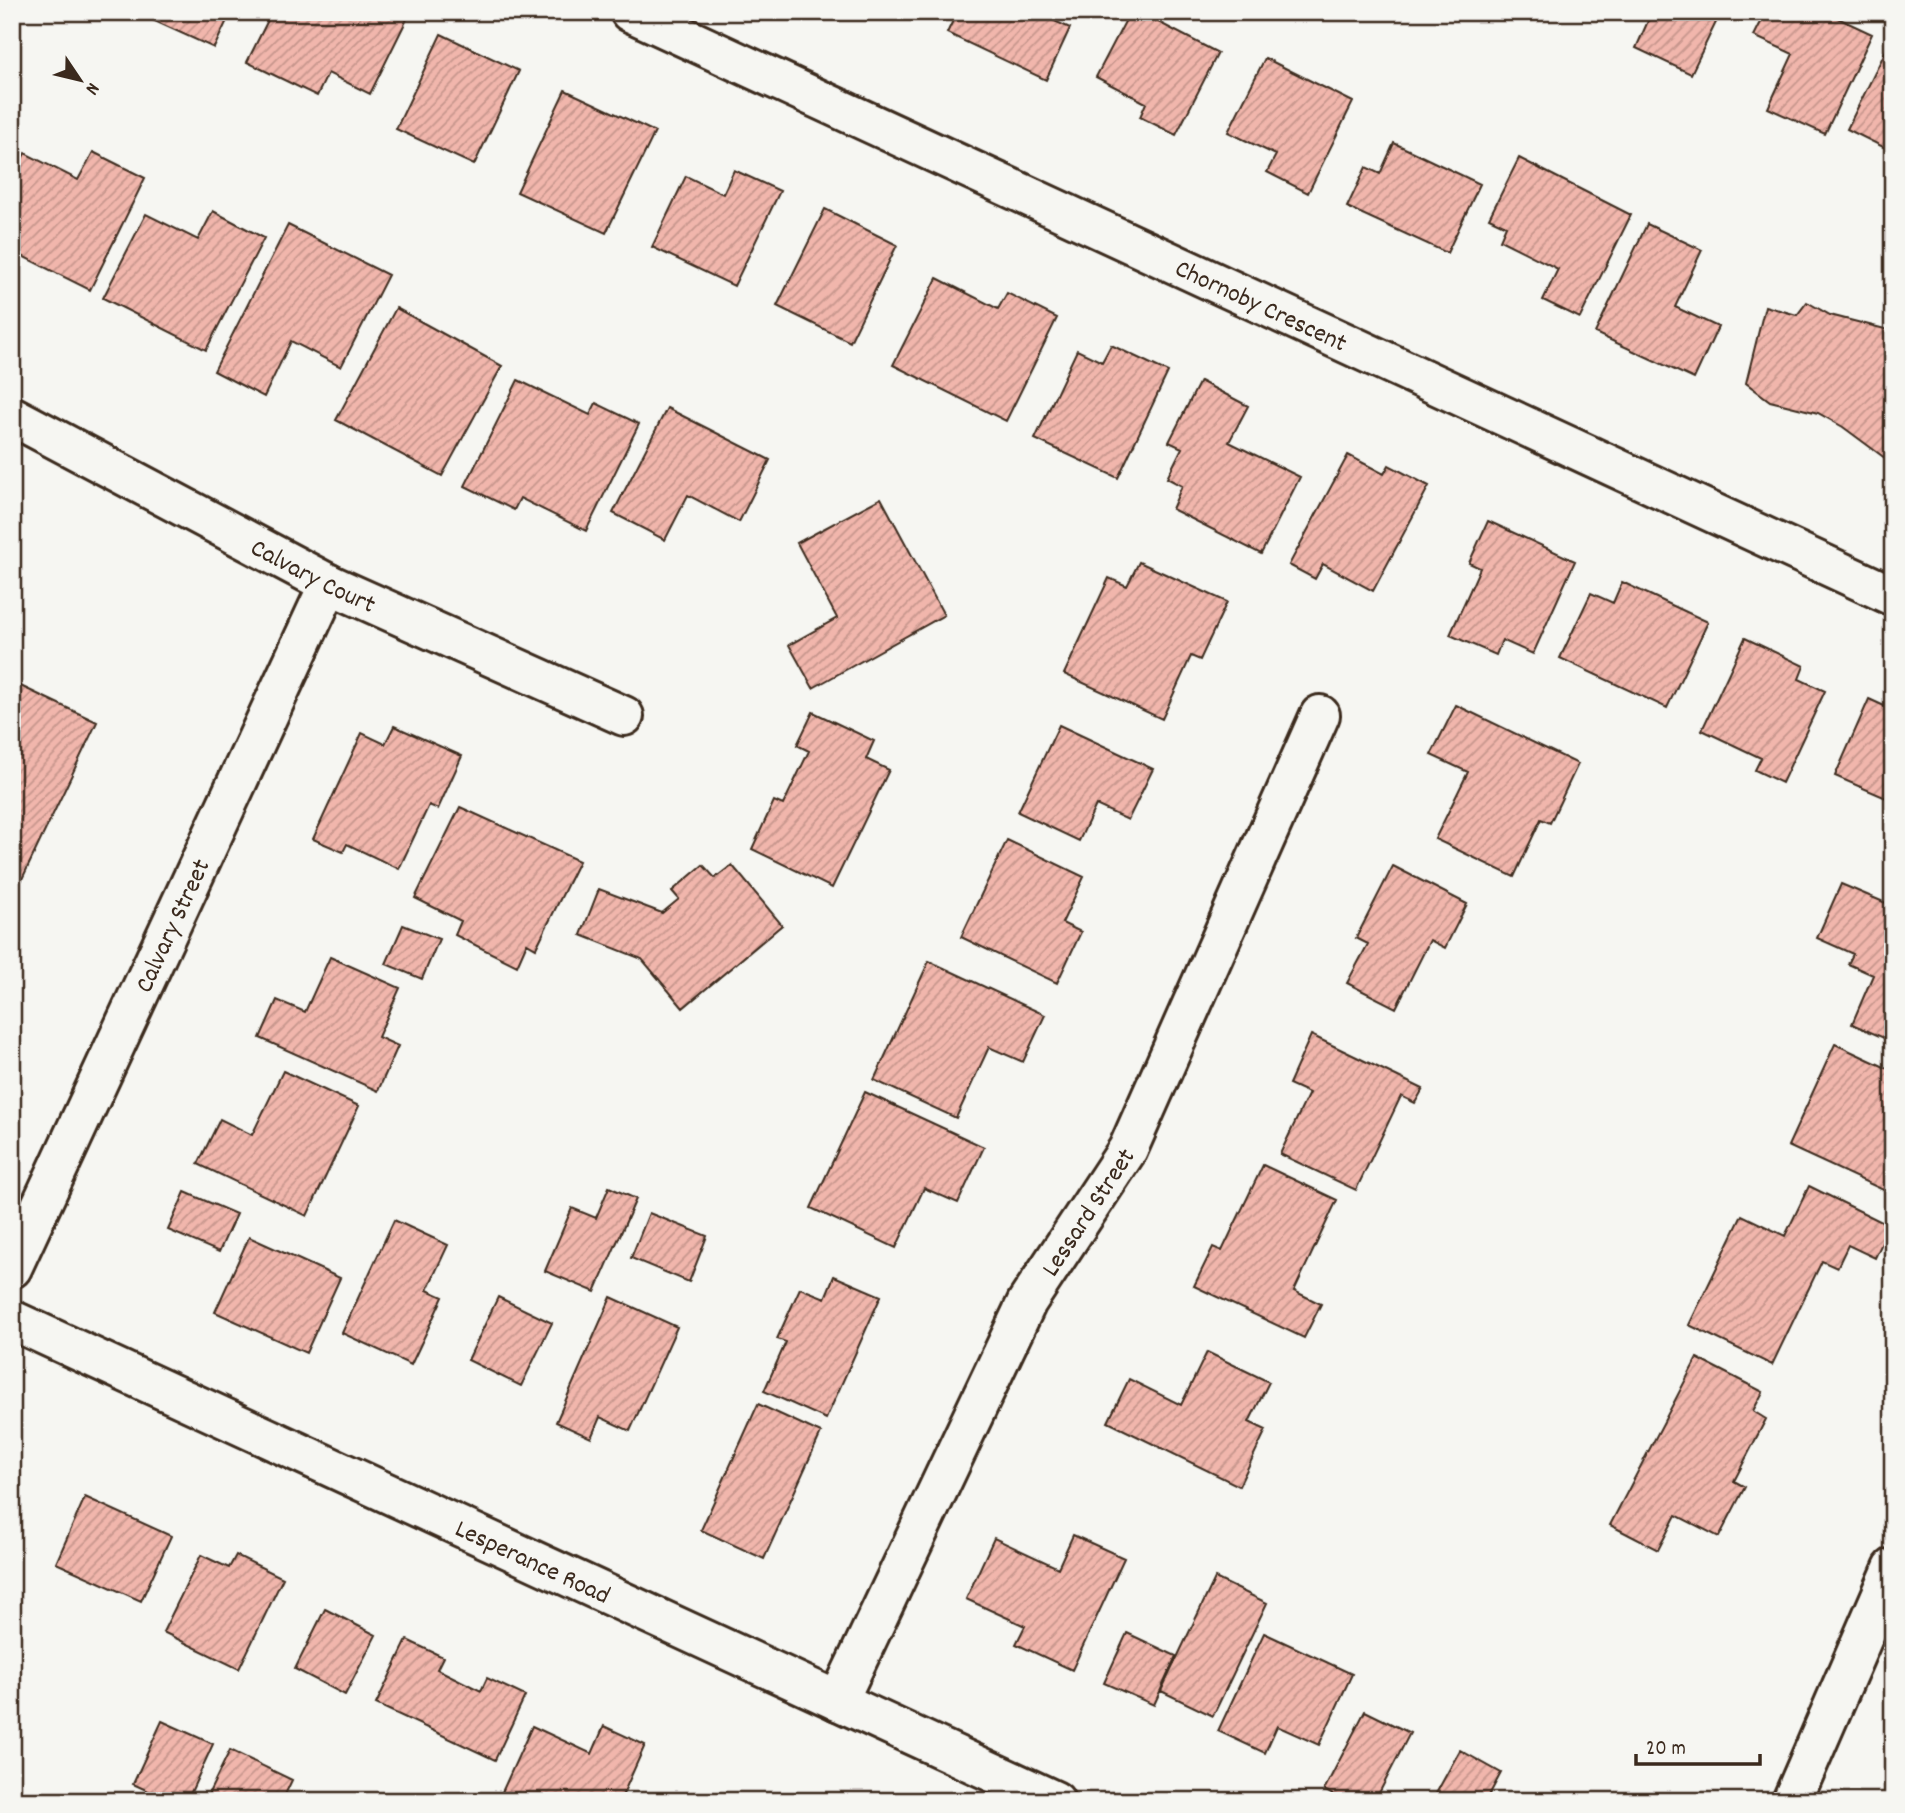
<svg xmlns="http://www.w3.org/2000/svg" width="1905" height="1813" font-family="Dekko,sans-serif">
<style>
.building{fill:url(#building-hatch);stroke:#3b2a1e;stroke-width:2}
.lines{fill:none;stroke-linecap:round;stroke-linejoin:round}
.minor-casing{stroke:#3b2a1e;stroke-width:44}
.minor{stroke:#f6f6f2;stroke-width:38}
.labels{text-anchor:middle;stroke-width:5;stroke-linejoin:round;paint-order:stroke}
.street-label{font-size:26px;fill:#3b2a1e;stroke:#f6f6f2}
</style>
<defs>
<pattern id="building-hatch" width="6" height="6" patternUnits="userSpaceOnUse" patternTransform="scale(1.75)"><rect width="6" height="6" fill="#f1b6ac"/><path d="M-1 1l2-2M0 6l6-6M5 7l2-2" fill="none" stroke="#c4948b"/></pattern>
</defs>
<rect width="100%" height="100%" fill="#f6f6f2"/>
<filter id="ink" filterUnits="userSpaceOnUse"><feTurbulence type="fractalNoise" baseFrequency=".0143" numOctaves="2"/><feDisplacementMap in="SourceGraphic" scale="14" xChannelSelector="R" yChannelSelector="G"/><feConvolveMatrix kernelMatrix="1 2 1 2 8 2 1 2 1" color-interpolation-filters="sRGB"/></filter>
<g filter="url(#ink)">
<path class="building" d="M 135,12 L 231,12 L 214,48 Z
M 272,12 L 402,12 L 409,15 L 370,94 L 328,73 L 317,96 L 247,62 Z
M 957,12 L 1035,12 L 1070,28 L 1046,80 L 947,33 Z
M 1130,12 L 1139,12 L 1218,53 L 1176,135 L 1140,117 L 1146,103 L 1096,77 Z
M 1652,12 L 1721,12 L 1691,74 L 1636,48 Z
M 1766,12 L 1825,12 L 1872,34 L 1825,134 L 1768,108 L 1793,54 L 1754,36 Z
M 441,34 L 519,71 L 474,165 L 396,129 Z
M 1889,44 L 1893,46 L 1893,152 L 1847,129 Z
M 1265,58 L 1353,102 L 1308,193 L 1267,172 L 1276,155 L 1228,132 Z
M 565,90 L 655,132 L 606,233 L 517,192 Z
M 1394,143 L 1480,184 L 1447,253 L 1347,207 L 1366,167 L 1380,174 Z
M 93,152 L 145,178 L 90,290 L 12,251 L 12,179 L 25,153 L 78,180 Z
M 1519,158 L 1631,215 L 1580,318 L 1543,300 L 1558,269 L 1500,240 L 1506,226 L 1489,218 Z
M 734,170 L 780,191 L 734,286 L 652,247 L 686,176 L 723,194 Z
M 825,209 L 897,245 L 850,342 L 777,306 Z
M 213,211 L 264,238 L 206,350 L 103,298 L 146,214 L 198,240 Z
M 1647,224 L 1702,250 L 1675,307 L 1718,327 L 1694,379 L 1595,333 Z
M 288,225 L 388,275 L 341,367 L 291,341 L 264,397 L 214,371 Z
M 937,278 L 998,309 L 1007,293 L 1057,318 L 1006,421 L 893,365 Z
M 1807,302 L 1830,315 L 1893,331 L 1893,464 L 1843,427 L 1818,413 L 1770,401 L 1746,383 L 1765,306 L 1797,315 Z
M 396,308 L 502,366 L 442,476 L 336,420 Z
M 1111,345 L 1168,372 L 1118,478 L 1035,439 L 1077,350 L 1102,362 Z
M 518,380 L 590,415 L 596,403 L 639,424 L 586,531 L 520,498 L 514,510 L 465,486 Z
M 1200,381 L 1248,406 L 1229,442 L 1300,477 L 1261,554 L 1172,509 L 1182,486 L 1167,478 L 1182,448 L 1169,442 Z
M 667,408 L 770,460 L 739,522 L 688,495 L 665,540 L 613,513 Z
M 1348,455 L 1384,474 L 1389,465 L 1429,486 L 1373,591 L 1323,564 L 1315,579 L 1289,565 Z
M 881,498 L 944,615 L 813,688 L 789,645 L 837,618 L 797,543 Z
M 1488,521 L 1575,561 L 1533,654 L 1502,640 L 1496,655 L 1450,635 L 1480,568 L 1469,563 Z
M 1139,562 L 1227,602 L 1200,660 L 1191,656 L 1162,719 L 1064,674 L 1109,578 L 1127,586 Z
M 1622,582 L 1708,622 L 1667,708 L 1560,658 L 1591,593 L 1613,603 Z
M 1745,638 L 1804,666 L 1799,679 L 1825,691 L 1782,783 L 1755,770 L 1761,758 L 1702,730 Z
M 12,682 L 97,722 L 12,900 Z
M 1869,699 L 1893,710 L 1893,801 L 1835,776 Z
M 1456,705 L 1578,764 L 1550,823 L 1541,819 L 1514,877 L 1435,839 L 1468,772 L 1431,755 Z
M 813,712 L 874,741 L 866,759 L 889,770 L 832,888 L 752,849 L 774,801 L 783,805 L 809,751 L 797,745 Z
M 1059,725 L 1153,769 L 1128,820 L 1096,805 L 1079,841 L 1018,812 Z
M 394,726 L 462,756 L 438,809 L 429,805 L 399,869 L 347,844 L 343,852 L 313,839 L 362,733 L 385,744 Z
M 460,807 L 579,861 L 536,948 L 527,943 L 517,966 L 455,935 L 461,921 L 415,898 Z
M 1007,840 L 1084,877 L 1062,923 L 1081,932 L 1057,983 L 961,937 Z
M 703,865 L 715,878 L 732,865 L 782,925 L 683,1008 L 642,959 L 581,935 L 599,889 L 662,913 L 679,899 L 672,891 Z
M 1393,866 L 1467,904 L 1445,948 L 1430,940 L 1396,1008 L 1347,983 L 1368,944 L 1356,938 Z
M 1841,884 L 1893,906 L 1893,1042 L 1852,1024 L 1873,975 L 1848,964 L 1853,954 L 1817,938 Z
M 403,925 L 439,939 L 422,979 L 386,964 Z
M 330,957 L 400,988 L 378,1037 L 398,1046 L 378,1091 L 260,1038 L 277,1000 L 305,1012 Z
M 929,961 L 1045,1015 L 1023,1062 L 989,1047 L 956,1118 L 874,1080 Z
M 1311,1035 L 1423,1089 L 1415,1103 L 1401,1096 L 1356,1190 L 1280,1154 L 1309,1093 L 1289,1084 Z
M 1835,1044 L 1893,1071 L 1893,1129 L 1889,1137 L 1893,1138 L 1892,1194 L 1788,1146 Z
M 283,1071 L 359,1106 L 307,1216 L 198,1164 L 220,1119 L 252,1135 Z
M 865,1092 L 984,1147 L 958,1203 L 924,1188 L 896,1248 L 811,1208 Z
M 1263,1165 L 1337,1200 L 1294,1291 L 1321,1304 L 1304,1338 L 1194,1286 L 1213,1247 L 1222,1251 Z
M 1809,1186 L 1890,1226 L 1875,1258 L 1848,1245 L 1837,1268 L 1822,1261 L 1772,1365 L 1689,1325 L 1742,1215 L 1785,1236 Z
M 609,1187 L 636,1199 L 595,1292 L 545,1271 L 572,1208 L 596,1218 Z
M 185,1192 L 236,1214 L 219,1252 L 168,1230 Z
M 649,1213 L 707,1236 L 689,1282 L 631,1258 Z
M 394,1220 L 448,1245 L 427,1290 L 443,1297 L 411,1365 L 342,1333 Z
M 249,1237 L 340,1278 L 306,1353 L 215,1312 Z
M 834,1276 L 881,1296 L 826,1419 L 764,1391 L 786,1342 L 777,1339 L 800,1288 L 825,1298 Z
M 498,1297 L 552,1323 L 521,1386 L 468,1360 Z
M 611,1297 L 677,1327 L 630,1431 L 600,1417 L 591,1438 L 556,1422 Z
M 1207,1352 L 1269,1382 L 1249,1422 L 1266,1430 L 1239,1486 L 1108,1422 L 1129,1379 L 1181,1405 Z
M 1697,1358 L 1763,1392 L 1753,1411 L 1766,1419 L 1734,1481 L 1745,1487 L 1719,1537 L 1676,1515 L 1658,1550 L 1610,1525 Z
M 758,1404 L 821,1433 L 764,1559 L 701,1530 Z
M 85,1497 L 171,1536 L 141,1601 L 56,1563 Z
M 1073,1535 L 1124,1558 L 1072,1670 L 1016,1644 L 1025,1626 L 966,1599 L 994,1538 L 1058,1568 Z
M 201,1555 L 229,1568 L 236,1555 L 283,1578 L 239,1669 L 163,1632 Z
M 1215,1578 L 1267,1603 L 1213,1716 L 1161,1691 Z
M 325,1609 L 376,1635 L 345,1695 L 295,1669 Z
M 1127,1633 L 1176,1656 L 1154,1705 L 1104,1683 Z
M 1264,1633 L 1352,1674 L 1319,1745 L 1277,1726 L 1265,1753 L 1218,1731 Z
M 407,1640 L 443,1657 L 437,1669 L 481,1691 L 487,1678 L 525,1696 L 495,1760 L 376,1704 Z
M 1365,1711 L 1410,1733 L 1375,1801 L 1344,1801 L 1324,1790 Z
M 162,1721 L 213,1744 L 187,1801 L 170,1801 L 133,1784 Z
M 532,1726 L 592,1754 L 604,1726 L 645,1745 L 620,1801 L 498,1801 Z
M 230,1750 L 292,1780 L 282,1801 L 205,1801 Z
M 1460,1750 L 1501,1773 L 1486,1801 L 1433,1799 Z"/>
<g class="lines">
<defs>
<g id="minor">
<path id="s1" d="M 630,12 L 1893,596"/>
<path id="s2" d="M 12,416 L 329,584 L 624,716"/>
<path id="s3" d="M 12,1268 L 329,584"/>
<path id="s4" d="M 12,1320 L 1055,1801"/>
<path id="s5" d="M 838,1701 L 1027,1302 L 1128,1149 L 1320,715"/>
<path d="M 1792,1801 L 1893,1568"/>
</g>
</defs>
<use href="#minor" class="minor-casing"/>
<use href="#minor" class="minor"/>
</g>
</g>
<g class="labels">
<g class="street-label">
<text dy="9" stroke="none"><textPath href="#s1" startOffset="696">Chornoby Crescent</textPath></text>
<text dy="9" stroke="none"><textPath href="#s2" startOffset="341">Calvary Court</textPath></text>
<text dy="9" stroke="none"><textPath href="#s3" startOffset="378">Calvary Street</textPath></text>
<text dy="9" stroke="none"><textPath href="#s5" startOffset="550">Lessard Street</textPath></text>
<text dy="9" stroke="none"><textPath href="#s4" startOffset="574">Lesperance Road</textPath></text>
</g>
</g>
<rect width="1905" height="1813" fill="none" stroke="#f6f6f2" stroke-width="42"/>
<rect x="21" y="21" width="1863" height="1771" fill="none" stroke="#3b2a1e" stroke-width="2.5" filter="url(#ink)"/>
<g transform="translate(80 80) rotate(125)" stroke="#f6f6f2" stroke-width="5" paint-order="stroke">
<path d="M0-5L12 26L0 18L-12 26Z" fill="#3b2a1e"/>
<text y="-10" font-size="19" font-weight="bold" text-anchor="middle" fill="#3b2a1e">N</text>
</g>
<path d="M1636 1754v10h124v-10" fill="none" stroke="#3b2a1e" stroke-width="3.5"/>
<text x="1646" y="1754" font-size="21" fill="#3b2a1e" stroke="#f6f6f2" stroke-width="5" paint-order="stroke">20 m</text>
</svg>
